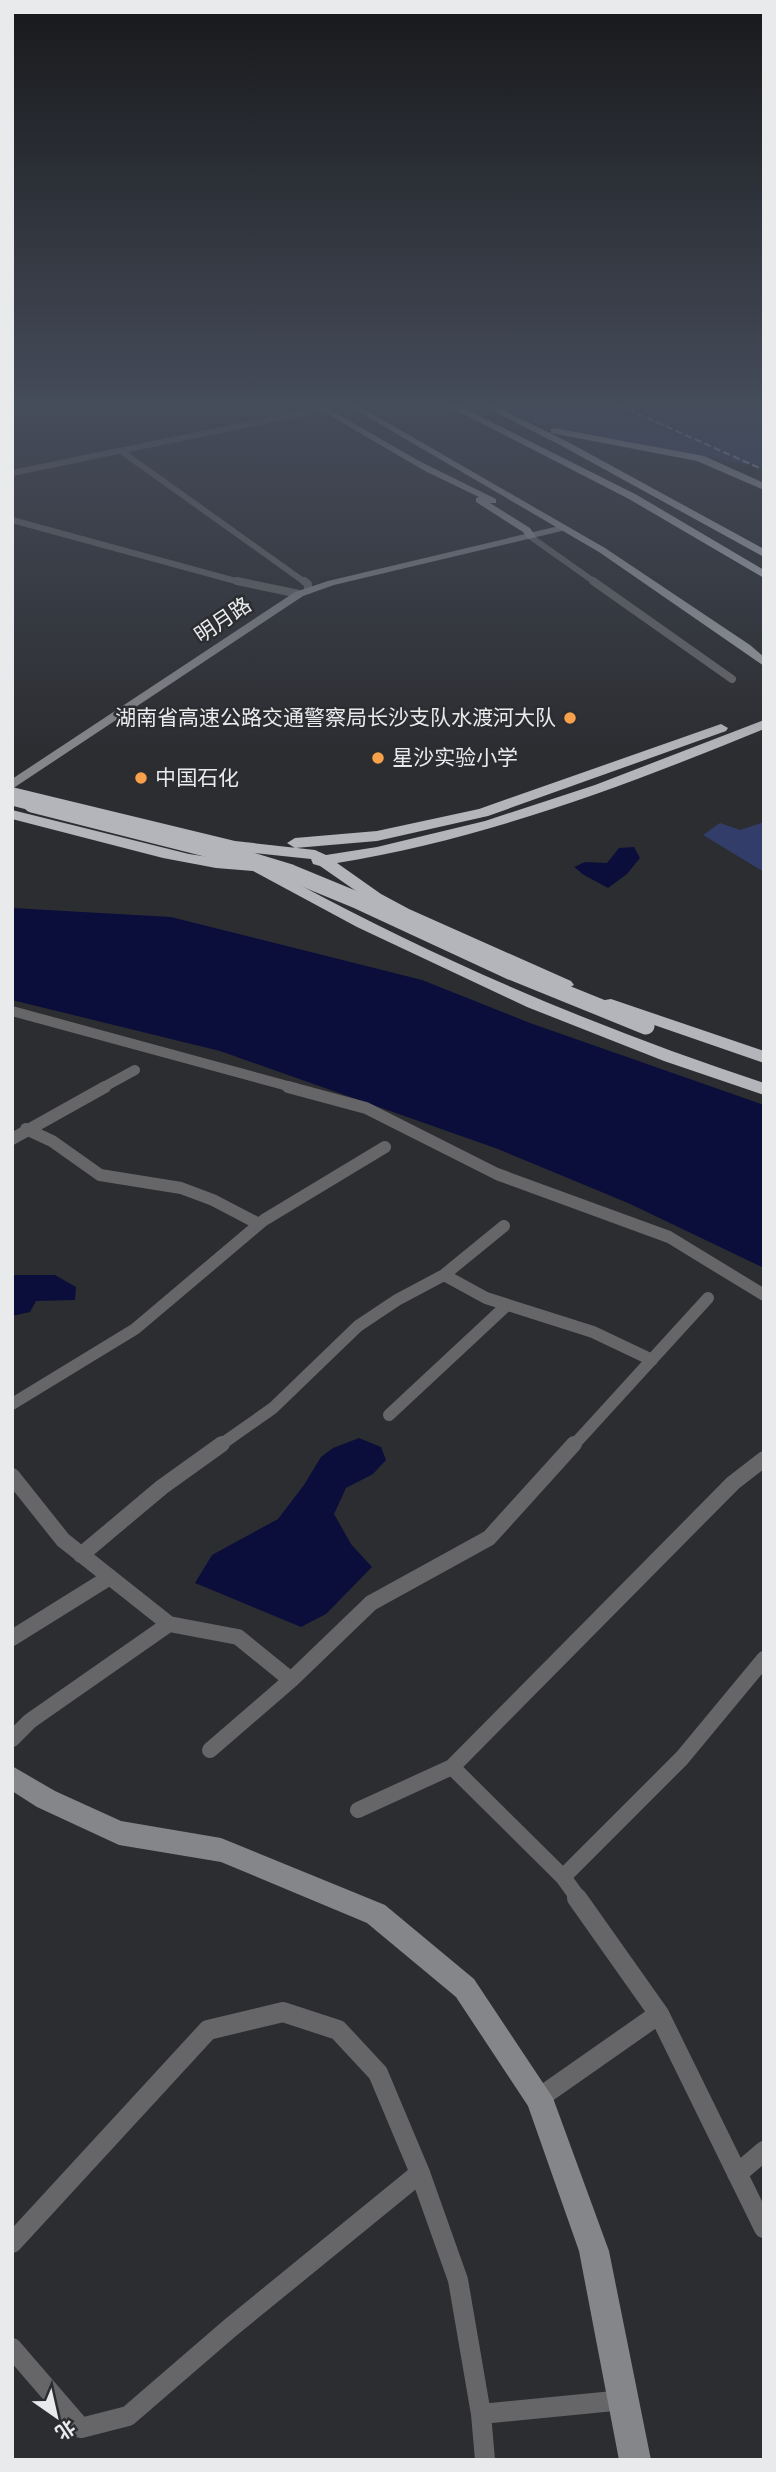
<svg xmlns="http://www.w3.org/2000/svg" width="776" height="2472" font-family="Spectral,'Noto Sans SC',serif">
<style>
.green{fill:#323d6a}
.water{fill:#0b0e3b}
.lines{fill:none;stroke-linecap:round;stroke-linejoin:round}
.street-far5{stroke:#666668;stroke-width:6}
.street-far4{stroke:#666668;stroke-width:8}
.street-far3{stroke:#666668;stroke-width:10}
.street-far2{stroke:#666668;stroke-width:12}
.street-far1{stroke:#666668;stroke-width:16}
.street{stroke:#666668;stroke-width:20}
.secondary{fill:#85868a;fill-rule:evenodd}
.primary{fill:#9d9fa3;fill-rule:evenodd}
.highway{fill:#b3b5ba;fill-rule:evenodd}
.rail{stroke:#c0c1c4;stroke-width:2;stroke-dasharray:7 3.5;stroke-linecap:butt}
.highway-bridge-far1{stroke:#b3b5ba;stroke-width:13}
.highway-bridge{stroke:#b3b5ba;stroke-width:17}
.poi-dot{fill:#f8a14a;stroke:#2c2d31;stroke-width:2.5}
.labels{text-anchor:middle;stroke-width:5;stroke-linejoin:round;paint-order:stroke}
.far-street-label{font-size:21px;fill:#e9eaec;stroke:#2c2d31}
.far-poi-label{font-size:21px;fill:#e9eaec;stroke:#2c2d31;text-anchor:start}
</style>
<rect width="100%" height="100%" fill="#2c2d31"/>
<path class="green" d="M 495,405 L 761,405 L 764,406 L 764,468 L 535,423 Z
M 764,822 L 764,872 L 703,835 L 720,823 L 740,830 Z"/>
<path class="water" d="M 634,847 L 640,858 L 627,874 L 608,888 L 584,875 L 574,867 L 585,862 L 607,863 L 619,848 Z
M 12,908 L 171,917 L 422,980 L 530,1023 L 764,1105 L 764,1268 L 628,1203 L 498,1149 L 220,1051 L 12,1000 Z
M 12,1275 L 55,1275 L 76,1287 L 75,1300 L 36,1301 L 30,1312 L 12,1316 Z
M 359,1438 L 381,1447 L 386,1460 L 373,1474 L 346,1488 L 334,1514 L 351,1544 L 372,1567 L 326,1614 L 301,1627 L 195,1583 L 212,1555 L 278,1519 L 304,1485 L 321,1457 L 333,1448 Z"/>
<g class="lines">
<path class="street-far5" d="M 121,451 L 306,583
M 12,473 L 323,409
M 12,520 L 243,583
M 531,537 L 596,583"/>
<path class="street-far4" d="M 237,581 L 299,594
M 304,581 L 308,584 L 308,590
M 593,581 L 732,679"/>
<path class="street-far3" d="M 12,1011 L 295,1088
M 102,1088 L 135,1070"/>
<path class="street-far2" d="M 288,1087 L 366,1108 L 497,1174 L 669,1237 L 764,1295
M 26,1129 L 52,1141 L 100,1175 L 181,1188 L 213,1200 L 259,1224
M 12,1139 L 105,1087
M 444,1275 L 486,1298 L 593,1332 L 652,1360
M 12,1404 L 135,1329 L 264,1220 L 385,1147
M 389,1415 L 506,1306
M 219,1446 L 273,1408 L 358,1326 L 397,1300 L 444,1275 L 504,1226
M 573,1446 L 708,1298"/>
<path class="street-far1" d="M 12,1476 L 63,1540 L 169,1624 L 238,1637 L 291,1680
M 81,1555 L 162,1487 L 222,1444
M 12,1638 L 110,1577
M 12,1739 L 30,1721 L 169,1624
M 210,1750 L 291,1680 L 371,1603 L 489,1538 L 574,1444
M 452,1767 L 563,1877 L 579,1899
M 358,1810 L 452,1767 L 733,1483 L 764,1459
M 563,1877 L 682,1758 L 764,1659"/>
<path class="street" d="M 577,1898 L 659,2014
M 539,2098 L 659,2014 L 764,2228
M 737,2174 L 764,2151
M 12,2243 L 208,2030 L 283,2012 L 338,2030 L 378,2073 L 420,2173 L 458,2280 L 481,2414 L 624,2400
M 12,2348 L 81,2428 L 128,2416 L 230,2328 L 420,2173
M 481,2414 L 485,2460"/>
<path class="secondary" d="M 563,525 L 566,526 L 566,530 L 334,585 L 303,596 L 12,789 L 12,779 L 295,592 L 328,581 Z
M 12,1766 L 55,1791 L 121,1821 L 221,1838 L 385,1905 L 474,1979 L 553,2098 L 609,2251 L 651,2460 L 619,2460 L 579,2251 L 528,2106 L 456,1997 L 367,1923 L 221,1862 L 119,1845 L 37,1807 L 12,1791 Z"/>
<path class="primary" d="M 312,405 L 322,405 L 419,461 L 496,499 L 496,503 L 490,503 L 530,528 L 536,537 L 528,539 L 523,532 L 476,502 L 476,498 L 479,497 L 425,471 Z
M 347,405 L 357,405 L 605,548 L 750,645 L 764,657 L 764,666 L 599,552 Z"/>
<path class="highway" d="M 446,405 L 458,405 L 637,495 L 764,570 L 764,578 L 629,499 Z
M 481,405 L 493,405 L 568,442 L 764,549 L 764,557 L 562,446 Z
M 554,428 L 704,456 L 764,483 L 764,490 L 697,461 L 551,433 L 551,429 Z
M 764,720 L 764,729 C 625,786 485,839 337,863 L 381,894 L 409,909 L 571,981 L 574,985 L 565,990 L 397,915 L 369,900 L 320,866 L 313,864 L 311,859 L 235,851 L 12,795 L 12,787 L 235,841 L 315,850 L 326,855 L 377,847 L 485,821 L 595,785 Z
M 721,724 L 728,728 L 726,731 L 488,816 L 377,841 L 295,848 L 287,843 L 295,838 L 377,831 L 479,809 Z
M 12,810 L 189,854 L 230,860 L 276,863 L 278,866 L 273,870 L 298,884 C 447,964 603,1030 764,1083 L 764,1095 L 664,1061 L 527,1007 L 357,927 L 253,871 L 216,868 L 163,858 L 12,819 Z
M 611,999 L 764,1051 L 764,1063 L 605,1008 L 602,1004 L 605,1000 Z"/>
<path class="rail" d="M 618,405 L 764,470"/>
<path class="highway-bridge-far1" d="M 12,799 L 39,806"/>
<path class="highway-bridge" d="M 32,804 L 229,854 L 291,873 L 359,901 L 510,971 L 646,1026"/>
</g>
<linearGradient id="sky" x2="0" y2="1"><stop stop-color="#18191b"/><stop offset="0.54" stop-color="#454c5a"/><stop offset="1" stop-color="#454c5a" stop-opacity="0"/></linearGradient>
<rect width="776" height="751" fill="url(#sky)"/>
<g class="poi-dot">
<circle cx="570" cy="718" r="7"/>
<circle cx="378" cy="758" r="7"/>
<circle cx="141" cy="778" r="7"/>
</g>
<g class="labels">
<g class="far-street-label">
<text transform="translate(223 620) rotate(-34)" y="7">明月路</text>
</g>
<g class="far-poi-label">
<text x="556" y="725" text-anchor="end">湖南省高速公路交通警察局长沙支队水渡河大队</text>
<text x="392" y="765">星沙实验小学</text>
<text x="155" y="785">中国石化</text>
</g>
</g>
<rect width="776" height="2472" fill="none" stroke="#e9eaec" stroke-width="28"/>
<g transform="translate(56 2416) rotate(146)" stroke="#2c2d31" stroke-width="5" paint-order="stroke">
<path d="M0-5L12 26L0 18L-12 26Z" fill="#e9eaec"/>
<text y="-10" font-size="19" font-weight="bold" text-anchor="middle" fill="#e9eaec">北</text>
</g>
</svg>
